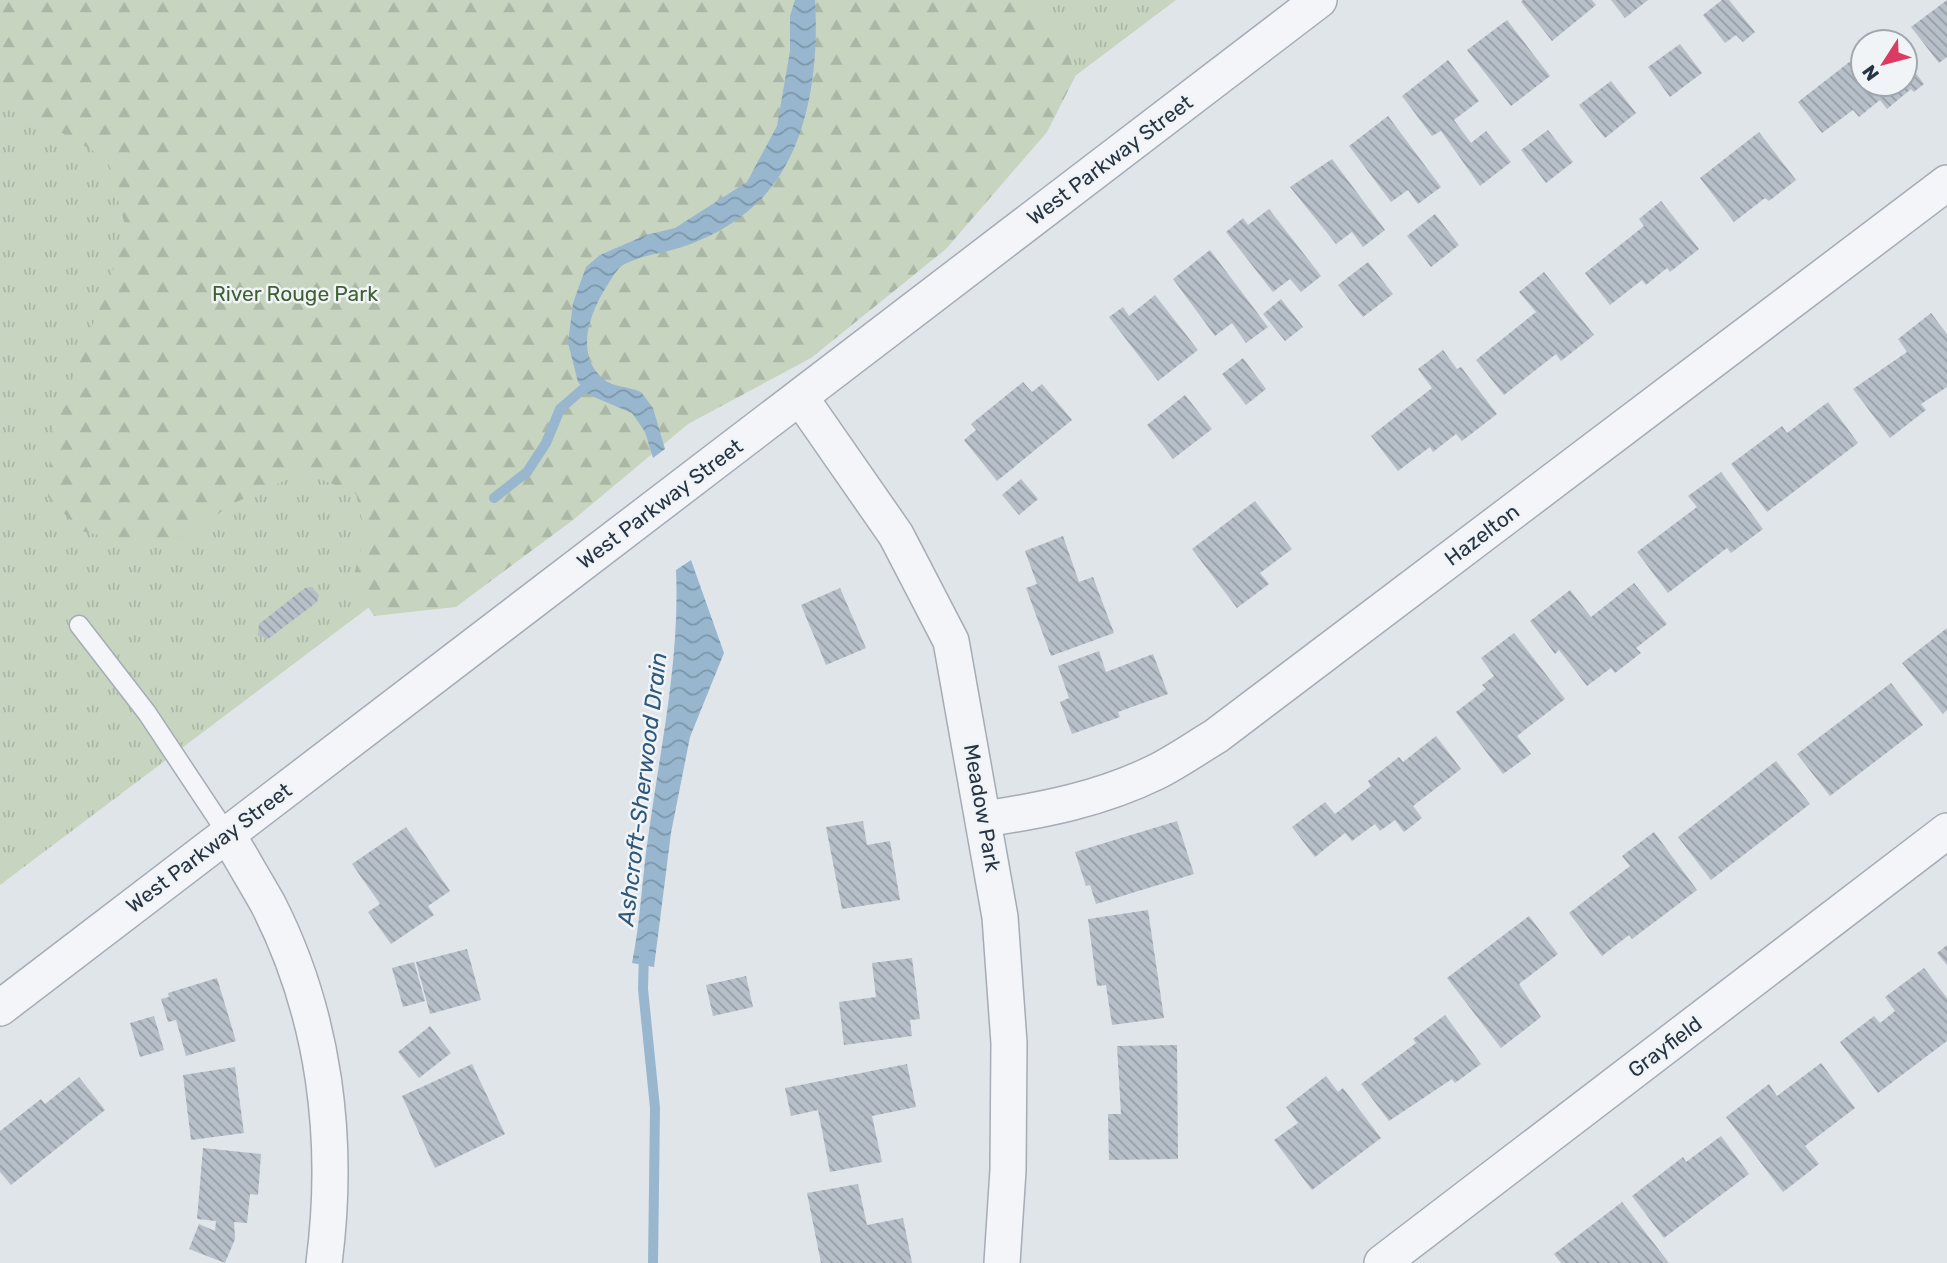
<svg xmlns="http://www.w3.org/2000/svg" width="1947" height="1263" font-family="Rubik,sans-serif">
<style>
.grass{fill:url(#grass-tufts)}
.forest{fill:url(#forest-firs)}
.water{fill:url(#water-waves)}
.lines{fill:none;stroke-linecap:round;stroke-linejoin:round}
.stream{stroke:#98b7ce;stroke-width:10}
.building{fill:url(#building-back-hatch)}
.service-casing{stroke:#a5acb5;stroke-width:21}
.minor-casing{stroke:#a5acb5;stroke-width:38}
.service{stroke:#f3f5f8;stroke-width:18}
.minor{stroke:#f3f5f8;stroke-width:35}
.labels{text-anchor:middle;stroke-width:5;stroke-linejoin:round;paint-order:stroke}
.street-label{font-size:21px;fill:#273443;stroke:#f0f4f7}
.park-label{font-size:21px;fill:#406033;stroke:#f0f4f7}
.water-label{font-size:23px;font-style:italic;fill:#2d577b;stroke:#f0f4f7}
</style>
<defs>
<pattern id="grass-tufts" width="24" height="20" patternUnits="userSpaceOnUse" patternTransform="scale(1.75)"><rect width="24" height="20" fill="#c7d5c0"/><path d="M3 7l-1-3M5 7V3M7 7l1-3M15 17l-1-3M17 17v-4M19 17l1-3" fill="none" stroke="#abb7a6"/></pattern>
<pattern id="forest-firs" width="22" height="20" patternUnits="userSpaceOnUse" patternTransform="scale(1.75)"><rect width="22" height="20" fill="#c7d5c0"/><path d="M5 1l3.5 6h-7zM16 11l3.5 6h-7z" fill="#abb7a6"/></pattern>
<pattern id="water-waves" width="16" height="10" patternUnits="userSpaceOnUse" patternTransform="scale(1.75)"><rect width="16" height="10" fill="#98b7ce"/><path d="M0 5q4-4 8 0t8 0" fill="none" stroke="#7c96a9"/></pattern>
<pattern id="building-back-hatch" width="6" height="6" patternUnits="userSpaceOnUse" patternTransform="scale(1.75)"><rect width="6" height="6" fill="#b7bfc8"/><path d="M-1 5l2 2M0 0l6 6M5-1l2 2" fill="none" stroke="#959ca4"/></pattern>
</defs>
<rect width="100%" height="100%" fill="#e0e5ea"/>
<path class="grass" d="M 0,0 L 1176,0 L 0,885 Z"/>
<path class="forest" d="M 0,0 L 1032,0 L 1030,7 L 1063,32 L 1075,77 L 1047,132 L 946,249 L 811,358 L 688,424 L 573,520 L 456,607 L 374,616 L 352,582 L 365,533 L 356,494 L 304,472 L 232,504 L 188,536 L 138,543 L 81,531 L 48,497 L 51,435 L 127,233 L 107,159 L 24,111 L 0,104 Z"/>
<path class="water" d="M 795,0 L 815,0 C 819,64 810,146 764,196 C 742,220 711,238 679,248 C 660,254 641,255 623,265 C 618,268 614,275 610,281 C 592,308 573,351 602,378 C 613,388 628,386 641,392 L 653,408 L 665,449 L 653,458 L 645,432 L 632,413 L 589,395 L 578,382 L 568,343 L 573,303 L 586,267 L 600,255 L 646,235 L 675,228 L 747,182 L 777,126 L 790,51 L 790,16 Z
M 691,560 L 724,653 L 690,737 L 671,833 L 654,967 L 632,963 C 641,919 642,875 649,831 C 661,744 680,658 676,570 Z"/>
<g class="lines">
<path class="stream" d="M 494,498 L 527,472 L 546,443 L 560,409 L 592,381
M 644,952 L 643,989 L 655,1108 L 653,1263"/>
</g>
<path class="building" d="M 1523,0 L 1592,0 L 1596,5 L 1552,41 L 1521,2 Z
M 1611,0 L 1648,0 L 1625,18 Z
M 1722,0 L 1729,0 L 1755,32 L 1743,42 L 1736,35 L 1725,43 L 1703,15 Z
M 1947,0 L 1947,57 L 1939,63 L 1911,27 Z
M 1507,20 L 1550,76 L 1511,106 L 1467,50 Z
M 1882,29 L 1891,42 L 1865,42 Z
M 1680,44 L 1702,73 L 1670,97 L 1648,67 Z
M 1863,44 L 1863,84 L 1905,84 L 1905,59 L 1924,84 L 1914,92 L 1911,89 L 1887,109 L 1880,100 L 1859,117 L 1853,110 L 1822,133 L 1798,102 L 1857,56 L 1853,52 Z
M 1448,60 L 1479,101 L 1454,120 L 1471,143 L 1486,131 L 1511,162 L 1480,186 L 1441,131 L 1432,136 L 1402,96 Z
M 1611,81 L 1636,113 L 1605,138 L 1579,105 Z
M 1388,116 L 1441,187 L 1418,204 L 1408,190 L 1391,202 L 1349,146 Z
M 1548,130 L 1573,162 L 1546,183 L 1521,150 Z
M 1759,132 L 1796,180 L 1769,201 L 1765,198 L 1734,222 L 1700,178 Z
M 1332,159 L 1385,230 L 1363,247 L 1352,232 L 1336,244 L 1290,187 Z
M 1661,201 L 1699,249 L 1670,272 L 1667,268 L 1646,285 L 1642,280 L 1610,305 L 1585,273 L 1644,226 L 1639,219 Z
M 1269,209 L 1321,276 L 1301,292 L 1290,279 L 1273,292 L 1226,232 L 1243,218 L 1248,225 Z
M 1435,214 L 1459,245 L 1431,267 L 1407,236 Z
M 1210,250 L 1268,327 L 1246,343 L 1232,323 L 1215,336 L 1173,279 Z
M 1368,262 L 1393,294 L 1363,317 L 1338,285 Z
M 1544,272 L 1594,335 L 1561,361 L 1556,354 L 1504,395 L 1476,360 L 1536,312 L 1519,292 Z
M 1155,295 L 1198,350 L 1158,381 L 1109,317 L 1123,307 L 1129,316 Z
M 1281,299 L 1303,327 L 1285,341 L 1263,314 Z
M 1931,313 L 1947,334 L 1947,387 L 1921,404 L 1926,410 L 1890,438 L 1853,389 L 1907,352 L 1898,339 Z
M 1443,350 L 1457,369 L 1461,367 L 1497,414 L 1462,441 L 1456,434 L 1433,452 L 1430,447 L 1398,471 L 1371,436 L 1432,388 L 1418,369 Z
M 1243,358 L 1266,389 L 1246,405 L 1222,374 Z
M 1023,382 L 1032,392 L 1042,384 L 1072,420 L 997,481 L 964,440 L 976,430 L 971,424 Z
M 1185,395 L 1212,429 L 1173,459 L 1147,425 Z
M 1828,402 L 1858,443 L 1767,512 L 1731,464 L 1782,426 L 1787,433 Z
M 1721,472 L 1763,529 L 1731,553 L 1727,548 L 1668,593 L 1637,552 L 1697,507 L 1688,496 Z
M 1021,479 L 1038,499 L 1019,515 L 1002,495 Z
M 1255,501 L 1292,549 L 1260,573 L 1269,584 L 1237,608 L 1192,549 Z
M 1063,536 L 1079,582 L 1093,577 L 1114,633 L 1051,656 L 1026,588 L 1037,584 L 1025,551 Z
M 1634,583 L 1667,624 L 1636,648 L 1641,653 L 1615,673 L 1611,668 L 1587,686 L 1559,650 L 1555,654 L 1530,621 L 1570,590 L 1591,617 Z
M 312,587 L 319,595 L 317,602 L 268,639 L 258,635 L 259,624 L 305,588 Z
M 840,588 L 866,648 L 826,665 L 801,605 Z
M 1947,628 L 1947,710 L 1943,714 L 1902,663 Z
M 1514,633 L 1565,699 L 1517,736 L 1531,754 L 1503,774 L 1456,712 L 1486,689 L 1482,685 L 1494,676 L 1481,658 Z
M 1099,651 L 1106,672 L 1153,654 L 1168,694 L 1118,712 L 1120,717 L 1072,734 L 1060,702 L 1069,698 L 1058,666 Z
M 1891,683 L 1923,725 L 1830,796 L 1797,754 Z
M 1436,736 L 1461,769 L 1413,806 L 1422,818 L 1404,832 L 1395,820 L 1380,831 L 1375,824 L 1352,841 L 1345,833 L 1315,857 L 1292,827 L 1325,802 L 1335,814 L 1371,786 L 1368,781 L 1399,757 L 1403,762 Z
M 1776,761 L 1810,804 L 1711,880 L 1678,837 Z
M 863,821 L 867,845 L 890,841 L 900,900 L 842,909 L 826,827 Z
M 1177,821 L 1194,874 L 1096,904 L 1090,885 L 1086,886 L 1075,852 Z
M 406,827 L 450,891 L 428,906 L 434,915 L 391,944 L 368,912 L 380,904 L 352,864 Z
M 1654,832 L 1697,890 L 1632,939 L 1629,935 L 1602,956 L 1569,913 L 1630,866 L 1622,856 Z
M 1148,910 L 1164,1018 L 1112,1025 L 1106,985 L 1097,986 L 1088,919 Z
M 1529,916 L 1558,954 L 1519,984 L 1541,1017 L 1501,1048 L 1447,978 Z
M 1947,945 L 1947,965 L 1937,953 Z
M 467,949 L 481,1000 L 430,1014 L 416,962 Z
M 912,958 L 920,1019 L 910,1020 L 912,1036 L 844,1045 L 839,1002 L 876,997 L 872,963 Z
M 414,962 L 425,1001 L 403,1007 L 392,968 Z
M 1924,968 L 1947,998 L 1947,1041 L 1878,1093 L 1840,1042 L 1874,1016 L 1880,1023 L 1895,1011 L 1885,997 Z
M 746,976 L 753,1007 L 713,1016 L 706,985 Z
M 217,978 L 236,1041 L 186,1056 L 176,1020 L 168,1022 L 161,999 L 169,997 L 168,993 Z
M 1445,1015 L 1481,1064 L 1455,1083 L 1452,1079 L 1389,1121 L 1361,1084 L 1416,1043 L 1413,1039 Z
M 154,1016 L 164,1050 L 140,1057 L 130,1023 Z
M 430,1026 L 451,1053 L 419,1078 L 398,1052 Z
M 1177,1045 L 1178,1159 L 1109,1160 L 1108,1114 L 1121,1114 L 1117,1046 Z
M 1821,1063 L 1855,1108 L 1805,1146 L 1819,1164 L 1783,1192 L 1726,1117 L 1769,1084 L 1777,1096 Z
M 472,1064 L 505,1134 L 435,1168 L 402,1096 Z
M 907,1064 L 916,1107 L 872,1116 L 882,1162 L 830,1172 L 818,1110 L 791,1116 L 785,1088 Z
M 235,1067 L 244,1133 L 191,1140 L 183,1075 Z
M 1326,1076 L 1338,1092 L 1343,1088 L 1381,1138 L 1312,1190 L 1274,1140 L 1298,1123 L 1286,1107 Z
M 79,1077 L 105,1110 L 11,1185 L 0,1172 L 0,1131 L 41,1099 L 45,1104 Z
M 1721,1136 L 1749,1174 L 1664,1238 L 1632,1196 L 1683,1157 L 1686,1162 Z
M 203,1148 L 261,1154 L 258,1195 L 250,1194 L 247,1223 L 234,1222 L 235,1239 L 225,1263 L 189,1249 L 199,1224 L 215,1231 L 216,1221 L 197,1219 Z
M 858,1184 L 867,1225 L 903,1218 L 912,1263 L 821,1263 L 807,1193 Z
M 1622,1202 L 1669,1263 L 1561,1263 L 1554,1254 Z"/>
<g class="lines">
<defs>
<path id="service" d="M 79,625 L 147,713 L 228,835"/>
<path id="minor" d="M 800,397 L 896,535 L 951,641 L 1000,917 L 1009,1043 L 1008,1170 L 1002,1263
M 985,819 C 1044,810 1101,799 1156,772 C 1176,762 1196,748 1216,736 L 1947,183
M 228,835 C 241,858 255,881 268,904 C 325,1016 340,1140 324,1263
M 0,1008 L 1319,0
M 1382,1263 L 1947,831"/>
</defs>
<use href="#service" class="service-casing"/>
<use href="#minor" class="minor-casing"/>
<use href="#service" class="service"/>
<use href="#minor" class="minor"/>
</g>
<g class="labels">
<g class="street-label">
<text transform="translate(1110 160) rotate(-37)" y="7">West Parkway Street</text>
<text transform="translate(660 504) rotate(-37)" y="7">West Parkway Street</text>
<text transform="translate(1482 535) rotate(-37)" y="7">Hazelton</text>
<text transform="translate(982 808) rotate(80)" y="7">Meadow Park</text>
<text transform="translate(209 848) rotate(-37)" y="7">West Parkway Street</text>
<text transform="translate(1665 1047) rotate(-37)" y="7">Grayfield</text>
</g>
<g class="park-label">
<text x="295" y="301">River Rouge Park</text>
</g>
<g class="water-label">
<text transform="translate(642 789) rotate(-83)" y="8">Ashcroft-Sherwood Drain</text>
</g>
</g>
<g transform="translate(1884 63) rotate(234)"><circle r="33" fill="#f0f4f7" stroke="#a0a7af" stroke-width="2"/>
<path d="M0-5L12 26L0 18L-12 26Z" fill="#db3a61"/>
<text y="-10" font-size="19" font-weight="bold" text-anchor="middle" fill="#273443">N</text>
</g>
</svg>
